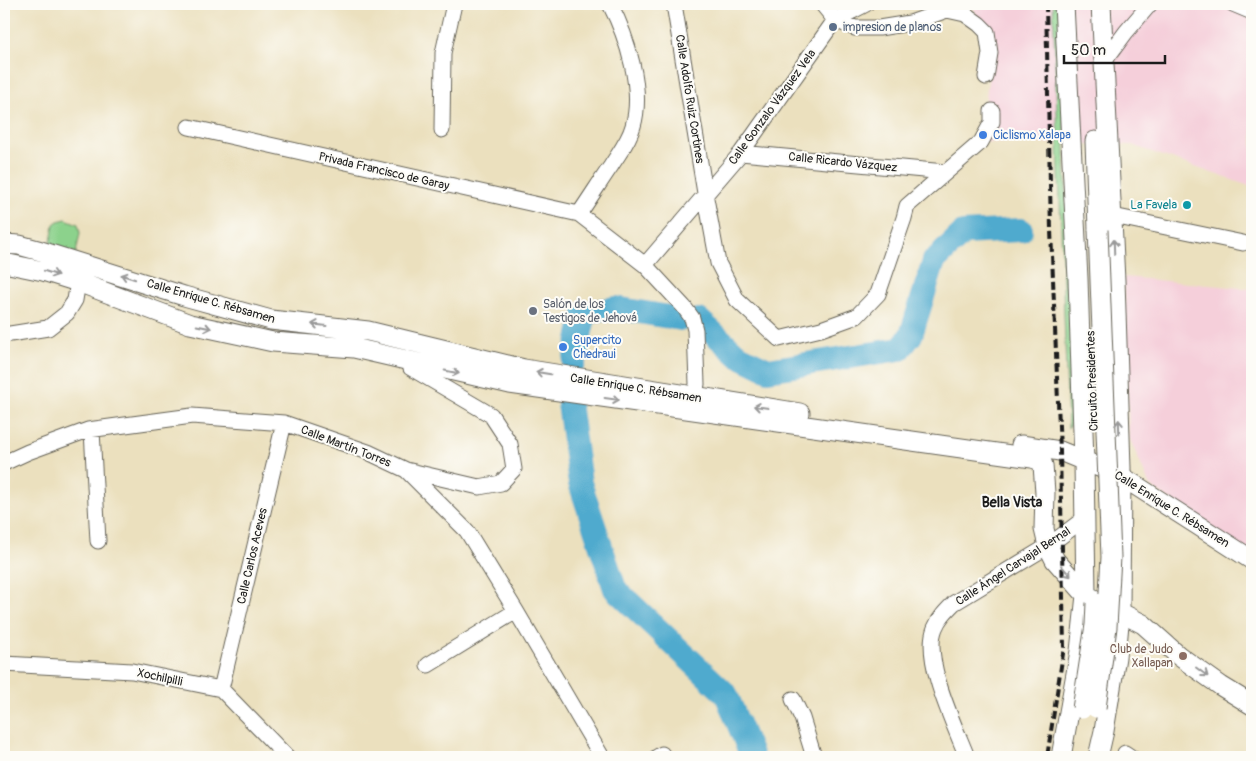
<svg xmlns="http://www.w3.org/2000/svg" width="1256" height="761" font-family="Pangolin,sans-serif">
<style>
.built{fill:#f5cfda}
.green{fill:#8cd28c;stroke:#547754}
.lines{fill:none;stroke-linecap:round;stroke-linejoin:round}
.river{stroke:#50aace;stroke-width:24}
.minor-casing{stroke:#646155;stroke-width:17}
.major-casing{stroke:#646155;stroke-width:21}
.minor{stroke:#fff;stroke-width:15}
.major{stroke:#fff;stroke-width:19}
.rail{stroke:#1c1c1c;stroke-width:4;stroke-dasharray:8 4;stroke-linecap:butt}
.major-bridge-casing{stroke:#646155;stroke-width:21;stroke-linecap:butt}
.major-bridge{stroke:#fff;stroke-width:19}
.oneway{stroke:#999}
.service-dot{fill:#5c6f8a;stroke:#fdfcf7;stroke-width:2}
.shop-dot{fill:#3f7fe0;stroke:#fdfcf7;stroke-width:2}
.culture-dot{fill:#0f9aa8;stroke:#fdfcf7;stroke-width:2}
.worship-dot{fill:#6b7280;stroke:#fdfcf7;stroke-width:2}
.education-dot{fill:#8d6e63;stroke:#fdfcf7;stroke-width:2}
.labels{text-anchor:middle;stroke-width:4;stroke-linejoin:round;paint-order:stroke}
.service-label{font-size:12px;fill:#4e5e75;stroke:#fdfcf7;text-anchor:start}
.street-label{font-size:12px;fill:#1c1c1c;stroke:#fdfcf7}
.shop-label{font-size:12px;fill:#366cbe;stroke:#fdfcf7;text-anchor:start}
.culture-label{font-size:12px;fill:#0d838f;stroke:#fdfcf7;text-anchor:end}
.worship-label{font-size:12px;fill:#5b616d;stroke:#fdfcf7;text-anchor:start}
.education-label{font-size:12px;fill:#785e54;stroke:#fdfcf7;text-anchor:end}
.neighbourhood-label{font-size:14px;font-weight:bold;fill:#1c1c1c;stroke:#fdfcf7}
</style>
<rect width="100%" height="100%" fill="#fdfcf7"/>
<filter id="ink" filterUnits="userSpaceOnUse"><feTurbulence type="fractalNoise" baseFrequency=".02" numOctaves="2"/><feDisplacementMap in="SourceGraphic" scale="10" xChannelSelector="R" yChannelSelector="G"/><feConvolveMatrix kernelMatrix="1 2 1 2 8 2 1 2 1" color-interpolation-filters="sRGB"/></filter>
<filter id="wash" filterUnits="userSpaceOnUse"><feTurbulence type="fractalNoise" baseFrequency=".0096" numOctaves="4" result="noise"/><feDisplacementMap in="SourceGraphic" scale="20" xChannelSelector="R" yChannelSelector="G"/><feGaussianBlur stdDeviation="1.12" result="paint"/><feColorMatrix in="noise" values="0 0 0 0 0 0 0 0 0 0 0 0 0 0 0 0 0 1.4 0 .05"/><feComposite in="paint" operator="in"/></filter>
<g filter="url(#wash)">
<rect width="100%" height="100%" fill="#ebe0be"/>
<path class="built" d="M 972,4 L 1252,4 L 1252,187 L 1132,145 L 981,142 L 991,54 Z
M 1124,277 L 1252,289 L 1252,557 L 1150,486 L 1129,437 Z"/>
<path class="green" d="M 1053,4 L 1061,4 L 1070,327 L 1076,415 L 1073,422 L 1068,428 Z
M 66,219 L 78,224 L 80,233 L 76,253 L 50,247 L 54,224 L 58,221 Z"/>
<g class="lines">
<path class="river" d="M 699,320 L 739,356 L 768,370 L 900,349 L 911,335 L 934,261 L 963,233 L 1021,230
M 574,362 L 585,313 L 615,308 L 681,319
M 568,396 L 580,483 L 615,589 L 726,694 L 752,757"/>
</g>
</g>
<g filter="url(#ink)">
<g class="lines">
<defs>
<path id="minor" d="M 674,4 L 705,193 L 718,263 L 737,300 L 779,339 L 821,329 L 857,316 L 878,294 L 904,218 L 907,206 L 981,142 L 992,122 L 992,111
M 822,4 L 835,20 L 855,28 L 879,28 L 910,23 L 947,10 L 965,14 L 979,24 L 987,32 L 990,53 L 986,77
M 1233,4 L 1252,12
M 1103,63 L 1126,32 L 1150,4
M 189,127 L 579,214 L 645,265 L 684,307 L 692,318 L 695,330 L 697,384 L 693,407
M 442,130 L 443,53 L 454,4
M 741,153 L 945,172
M 579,214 C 590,198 600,182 611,166 C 619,153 629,141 633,126 C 644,89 627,37 610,4
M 1113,216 L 1243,243
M 645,265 L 741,153 L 835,20 L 866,4
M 4,335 L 48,328 L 67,313 L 75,300 L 78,282
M 92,430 L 98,541
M 4,463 L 28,452 L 88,430 L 192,416 L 284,423 L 368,452 L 406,470 L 467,531 L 516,611 L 602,757
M 406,470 L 479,487 L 501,483 L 514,469 L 510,444 L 491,415 L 411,368 L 412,363
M 4,664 L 132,671 L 221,689 L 287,757
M 428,665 L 516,611
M 221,689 L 284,423
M 793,699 L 802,718 L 814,757
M 1125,753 L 1131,757
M 657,757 L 662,754
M 967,757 C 955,726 922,659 935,628 C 939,618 946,611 954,603 L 1048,546 L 1085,518"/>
<path id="major" d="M 1095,141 L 1098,230
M 4,244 L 19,245 L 41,251 L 184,296 L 271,320 L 368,331 L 524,369 L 800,413
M 4,263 L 43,271 L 78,282 L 190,324 L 273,342 L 354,348 L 510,384 L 1032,458 L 1039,460 L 1043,465 L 1045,493 L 1044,529 L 1048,546 L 1055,560 L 1086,595 L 1143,624 L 1179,656 L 1221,686 L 1252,705
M 1021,445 L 1060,451 L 1121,476 L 1252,560
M 1061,757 L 1080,651 L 1086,595 L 1084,462 L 1078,279 L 1064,4
M 1098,757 L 1104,731 L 1116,657 L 1120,613 L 1121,468 L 1115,280 L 1101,4"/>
</defs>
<use href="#minor" class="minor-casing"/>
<use href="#major" class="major-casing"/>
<use href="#minor" class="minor"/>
<use href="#major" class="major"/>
<path class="rail" d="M 1046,4 L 1051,230 L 1060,451 L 1064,647 L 1047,757"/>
<defs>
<path id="major-bridge" d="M 1096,708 L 1107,627 L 1111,557 L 1098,230
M 1082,709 L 1095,625 L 1096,603"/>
</defs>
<use href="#major-bridge" class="major-bridge-casing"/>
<use href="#major-bridge" class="major-bridge"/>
</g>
<defs><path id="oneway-shaft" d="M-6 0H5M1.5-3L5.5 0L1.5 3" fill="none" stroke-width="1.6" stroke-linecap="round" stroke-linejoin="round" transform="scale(1.25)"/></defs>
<g class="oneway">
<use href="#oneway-shaft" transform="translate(1114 247) rotate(-92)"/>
<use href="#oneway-shaft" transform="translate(51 273) rotate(18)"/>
<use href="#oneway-shaft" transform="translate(128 277) rotate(-162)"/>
<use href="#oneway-shaft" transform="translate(319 325) rotate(-173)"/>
<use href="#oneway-shaft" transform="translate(204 327) rotate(12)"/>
<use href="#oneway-shaft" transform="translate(452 372) rotate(12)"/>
<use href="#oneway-shaft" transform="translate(543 373) rotate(-171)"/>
<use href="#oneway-shaft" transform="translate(612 399) rotate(8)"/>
<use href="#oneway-shaft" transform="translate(761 407) rotate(-172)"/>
<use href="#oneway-shaft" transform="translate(1119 427) rotate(-92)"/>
<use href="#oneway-shaft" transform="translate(1066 571) rotate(49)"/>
<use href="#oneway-shaft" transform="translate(1202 672) rotate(37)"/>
</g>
</g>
<circle class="service-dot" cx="833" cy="27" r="5"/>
<g class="shop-dot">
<circle cx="983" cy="135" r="5"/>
<circle cx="563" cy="347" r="5"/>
</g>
<circle class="culture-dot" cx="1187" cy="205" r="5"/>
<circle class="worship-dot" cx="533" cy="311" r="5"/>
<circle class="education-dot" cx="1183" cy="656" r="5"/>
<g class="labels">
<g class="service-label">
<text x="843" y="31">impresion de planos</text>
</g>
<g class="street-label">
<text transform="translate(690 99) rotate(81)" y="4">Calle Adolfo Ruiz Cortines</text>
<text transform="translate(772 107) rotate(-54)" y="4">Calle Gonzalo Vázquez Vela</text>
<text transform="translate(843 162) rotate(6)" y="4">Calle Ricardo Vázquez</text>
<text transform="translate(384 171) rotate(13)" y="4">Privada Francisco de Garay</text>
<text transform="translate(211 301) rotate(16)" y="4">Calle Enrique C. Rébsamen</text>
<text transform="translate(1092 381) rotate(-92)" y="4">Circuito Presidentes</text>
<text transform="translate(636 388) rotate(9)" y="4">Calle Enrique C. Rébsamen</text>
<text transform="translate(346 446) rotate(21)" y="4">Calle Martín Torres</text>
<text transform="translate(1172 509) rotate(32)" y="4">Calle Enrique C. Rébsamen</text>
<text transform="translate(252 556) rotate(-77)" y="4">Calle Carlos Aceves</text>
<text transform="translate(1013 566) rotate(-33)" y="4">Calle Ángel Carvajal Bernal</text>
<text transform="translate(160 677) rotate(12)" y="4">Xochilpilli</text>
</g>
<g class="shop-label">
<text x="993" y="139">Ciclismo Xalapa</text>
<text x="573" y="344">Supercito<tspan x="573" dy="14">Chedraui</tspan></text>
</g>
<g class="culture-label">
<text x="1177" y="209">La Favela</text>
</g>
<g class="worship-label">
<text x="543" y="308">Salón de los<tspan x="543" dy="14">Testigos de Jehová</tspan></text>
</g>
<g class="education-label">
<text x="1173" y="653">Club de Judo<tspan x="1173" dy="14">Xallapan</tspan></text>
</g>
<g class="neighbourhood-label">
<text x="1012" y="507">Bella Vista</text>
</g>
</g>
<rect width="1256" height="761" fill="none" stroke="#fdfcf7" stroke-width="20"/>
<path d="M1064 55v8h101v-8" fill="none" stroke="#1c1c1c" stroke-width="2.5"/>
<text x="1071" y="55" font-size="15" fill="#1c1c1c" stroke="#fdfcf7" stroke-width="4" paint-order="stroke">50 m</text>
</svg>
